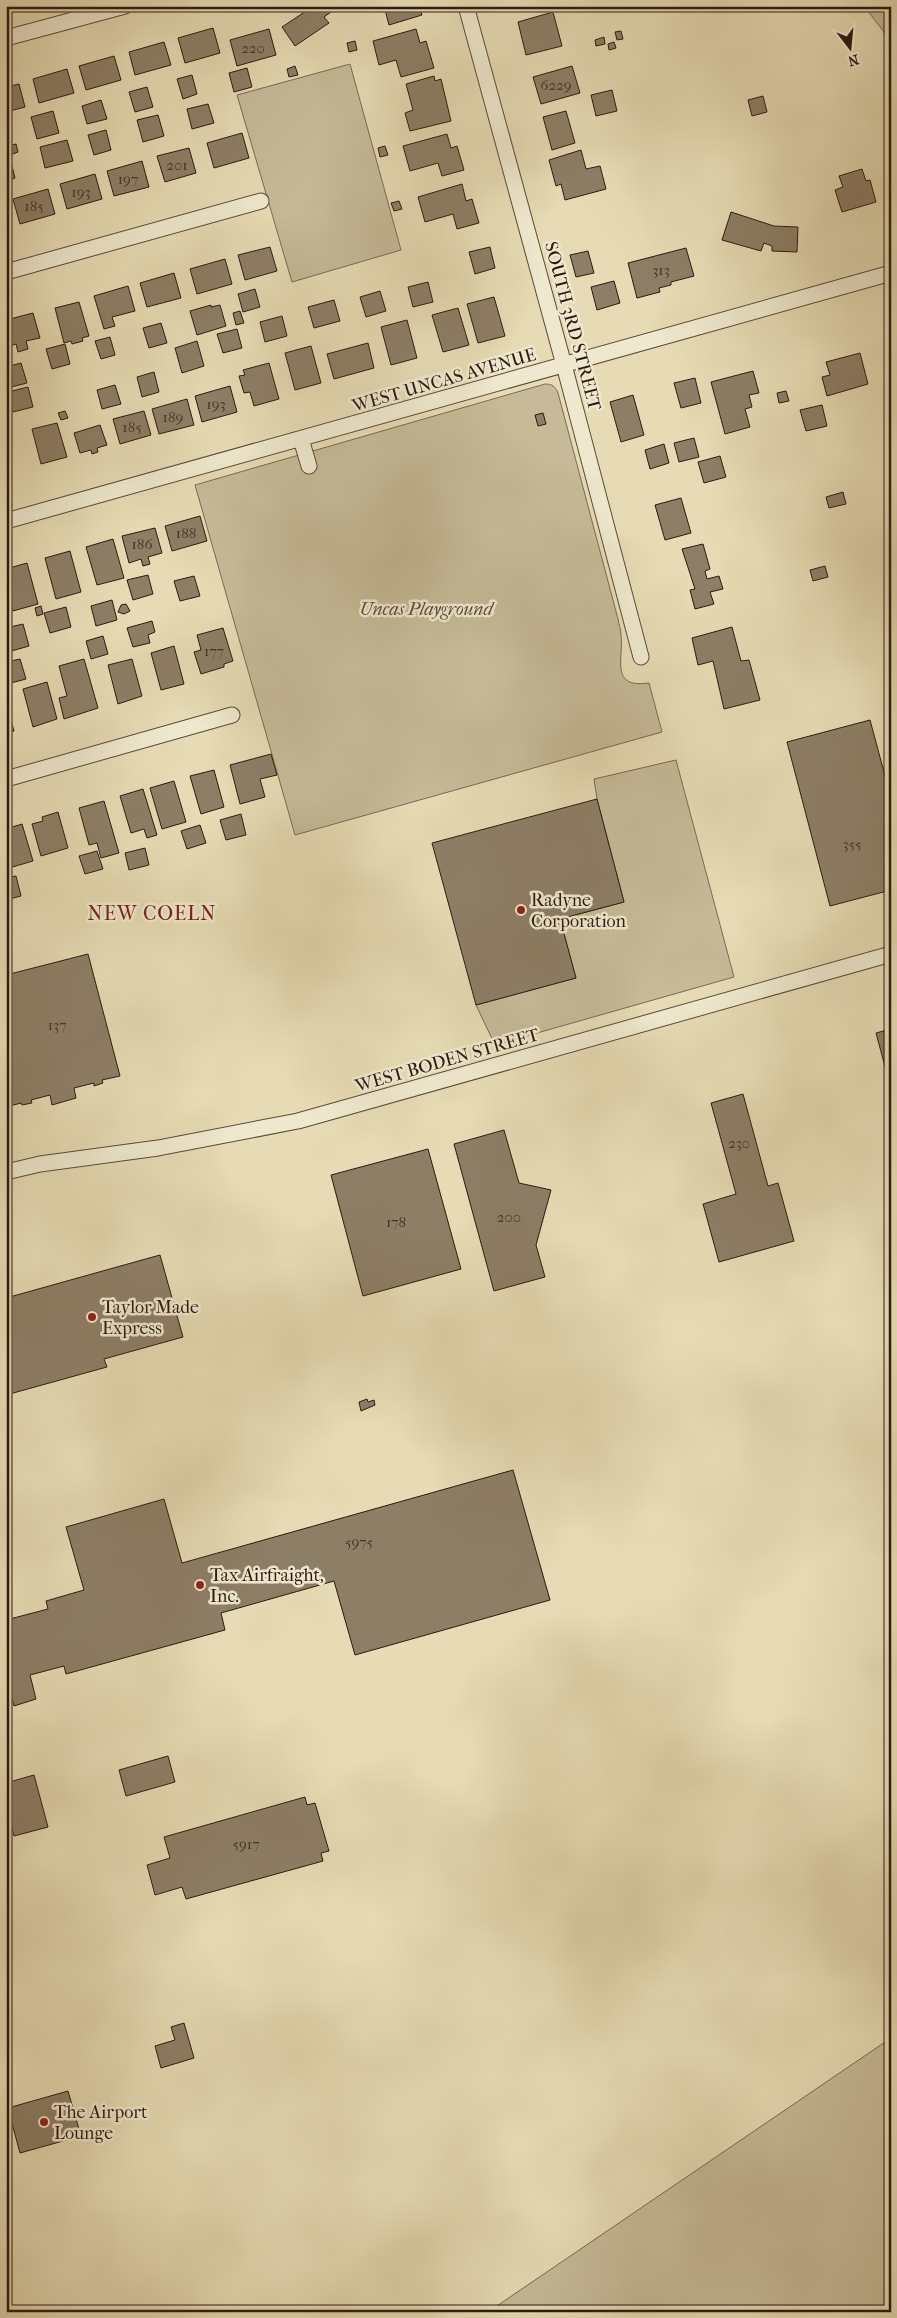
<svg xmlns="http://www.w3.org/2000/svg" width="897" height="2318" font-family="'IM FELL French Canon',serif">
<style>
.green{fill:#c6ba98;stroke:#796a54}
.building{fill:#8d7e66;stroke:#2c1a11}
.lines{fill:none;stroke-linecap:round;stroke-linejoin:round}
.minor-casing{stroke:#5a4a3a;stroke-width:17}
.minor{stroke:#efe8ce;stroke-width:15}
.poi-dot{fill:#8f2418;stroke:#efe8ce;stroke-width:2}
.labels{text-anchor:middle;stroke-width:5;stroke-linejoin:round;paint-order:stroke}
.number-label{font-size:15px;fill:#443326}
.street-label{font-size:18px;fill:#2c1a11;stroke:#efe8ce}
.park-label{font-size:18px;font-style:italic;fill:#5a4a3a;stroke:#efe8ce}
.poi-label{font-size:18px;fill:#2c1a11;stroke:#efe8ce;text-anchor:start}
.quarter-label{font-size:20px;letter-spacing:1px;fill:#7a1f14;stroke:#efe8ce}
</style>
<rect width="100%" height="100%" fill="#e6dbb4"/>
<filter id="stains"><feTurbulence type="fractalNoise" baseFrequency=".004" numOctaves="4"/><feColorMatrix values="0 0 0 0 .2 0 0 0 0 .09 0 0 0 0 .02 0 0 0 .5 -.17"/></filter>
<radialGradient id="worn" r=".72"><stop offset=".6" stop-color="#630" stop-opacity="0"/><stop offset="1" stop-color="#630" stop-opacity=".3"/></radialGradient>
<path class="green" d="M 864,6 L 891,6 L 891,33 L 887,36 Z
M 350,64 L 401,250 L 292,282 L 237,95 Z
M 545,384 C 552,384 555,386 558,393 L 618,619 C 619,625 621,630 621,635 C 624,658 609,689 649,683 L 662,732 L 295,835 L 195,485 Z
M 676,760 L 734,977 L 495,1045 L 476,1005 L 576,978 L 560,919 L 624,902 L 597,799 L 594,779 Z
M 891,2038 L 891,2312 L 488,2312 Z"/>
<path class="building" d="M 303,6 L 328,6 L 331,12 L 324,17 L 329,23 L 295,46 L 282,27 L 306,11 Z
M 384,6 L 419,6 L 422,15 L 389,25 Z
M 568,6 L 580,6 L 581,8 L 570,11 Z
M 553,12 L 562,46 L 526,55 L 518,22 Z
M 213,28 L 220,53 L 185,63 L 178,38 Z
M 269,29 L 276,55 L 237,66 L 230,40 Z
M 416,29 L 420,43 L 426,41 L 434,68 L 401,77 L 396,60 L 379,65 L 373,41 Z
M 621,31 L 623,39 L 617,40 L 615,32 Z
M 604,37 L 605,44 L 596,46 L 595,40 Z
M 355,41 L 357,50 L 349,52 L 347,43 Z
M 164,42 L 171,65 L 135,75 L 129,52 Z
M 614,42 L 616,48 L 609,50 L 608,44 Z
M 114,56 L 121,80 L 86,90 L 79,66 Z
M 295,66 L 298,75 L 289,77 L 287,69 Z
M 572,66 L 580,93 L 541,104 L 533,77 Z
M 247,68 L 252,87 L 234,92 L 229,73 Z
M 67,69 L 74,93 L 39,103 L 33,79 Z
M 192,75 L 197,94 L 183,99 L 177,79 Z
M 434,76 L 435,81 L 441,79 L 451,121 L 410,131 L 405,113 L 413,110 L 406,84 Z
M 19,84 L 25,107 L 6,112 L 6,87 Z
M 147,87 L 153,107 L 135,112 L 129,92 Z
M 612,90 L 617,111 L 596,116 L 591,95 Z
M 763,96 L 767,112 L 752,116 L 748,100 Z
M 101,100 L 107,119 L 87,124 L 82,106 Z
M 208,104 L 214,123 L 192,129 L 187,109 Z
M 53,111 L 59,133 L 37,139 L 31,117 Z
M 566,111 L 575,143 L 552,150 L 543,117 Z
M 158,115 L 164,136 L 143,142 L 137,120 Z
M 106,130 L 111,150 L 94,155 L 88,135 Z
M 242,133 L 249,158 L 214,168 L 207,143 Z
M 447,134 L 451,148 L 457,146 L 464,170 L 442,176 L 438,163 L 410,171 L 403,146 Z
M 67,140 L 73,161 L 45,168 L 40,147 Z
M 16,144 L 18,152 L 10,155 L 8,146 Z
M 385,146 L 388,155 L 380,157 L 378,148 Z
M 189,148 L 196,173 L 165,182 L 157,156 Z
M 581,150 L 586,169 L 600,166 L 606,189 L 565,200 L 561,184 L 556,186 L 549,160 Z
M 10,158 L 15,178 L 6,181 L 6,159 Z
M 142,161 L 149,187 L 114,196 L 107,171 Z
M 891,167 L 891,185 L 886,168 Z
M 862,169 L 866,181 L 870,180 L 876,202 L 842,212 L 835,190 L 843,187 L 839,176 Z
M 95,174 L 102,199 L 67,209 L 60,184 Z
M 462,184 L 466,201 L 472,199 L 479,223 L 457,229 L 453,214 L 425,222 L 418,197 Z
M 48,189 L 55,214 L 20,224 L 13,199 Z
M 399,201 L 402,209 L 394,211 L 391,203 Z
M 731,212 L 774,226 L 798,227 L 797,252 L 772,251 L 772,246 L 764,243 L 761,251 L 722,240 Z
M 270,247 L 277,271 L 245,280 L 238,255 Z
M 490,247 L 495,268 L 475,274 L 469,252 Z
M 686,248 L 694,276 L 671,282 L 671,285 L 659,288 L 660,292 L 637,298 L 628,263 Z
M 588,251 L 594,273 L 576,277 L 570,255 Z
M 225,259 L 232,284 L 197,294 L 190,269 Z
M 174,273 L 181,298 L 147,307 L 140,283 Z
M 614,281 L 620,303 L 597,310 L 591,287 Z
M 428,282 L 433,302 L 413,307 L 408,287 Z
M 128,286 L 135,311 L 112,317 L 115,326 L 104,329 L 94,296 Z
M 255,289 L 260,307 L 243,312 L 238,294 Z
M 380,291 L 386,311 L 366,317 L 360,297 Z
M 494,297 L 505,336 L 478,343 L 467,304 Z
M 334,300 L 340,321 L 314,328 L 308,307 Z
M 79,302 L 89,336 L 82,338 L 83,341 L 72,344 L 71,341 L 64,343 L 55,308 Z
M 211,305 L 211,307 L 220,305 L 226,326 L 197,335 L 190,311 Z
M 458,308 L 469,345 L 443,352 L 432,315 Z
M 240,311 L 244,323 L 236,325 L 233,313 Z
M 33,313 L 40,338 L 26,341 L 28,349 L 18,352 L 16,344 L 6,347 L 6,320 Z
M 282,316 L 287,336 L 265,342 L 260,322 Z
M 407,320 L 417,358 L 391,365 L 381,327 Z
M 161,323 L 167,343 L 149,348 L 143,328 Z
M 237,329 L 242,348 L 223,353 L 217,334 Z
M 110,337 L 115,355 L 101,359 L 95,341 Z
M 197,341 L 204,366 L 182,373 L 175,348 Z
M 368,343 L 374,368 L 334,379 L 327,354 Z
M 65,344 L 70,364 L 52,369 L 46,349 Z
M 311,346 L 321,383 L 295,390 L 285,353 Z
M 860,353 L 868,384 L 827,396 L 822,377 L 830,375 L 826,362 Z
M 21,363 L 27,383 L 7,388 L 6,367 Z
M 269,363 L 279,399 L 254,406 L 250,392 L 244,393 L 239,376 L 245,375 L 243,370 Z
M 753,371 L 759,393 L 749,395 L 752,407 L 745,409 L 750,427 L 725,434 L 711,382 Z
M 154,372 L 159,392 L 142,397 L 137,377 Z
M 695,378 L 701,403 L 681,408 L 674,383 Z
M 115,385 L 121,404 L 102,409 L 97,390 Z
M 230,386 L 237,412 L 202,422 L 195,396 Z
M 28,387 L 33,407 L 13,412 L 8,392 Z
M 786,391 L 789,401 L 779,403 L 777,393 Z
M 633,395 L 644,435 L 621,442 L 610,402 Z
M 187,399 L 194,425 L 159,434 L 152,409 Z
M 822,405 L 827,426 L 806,431 L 800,410 Z
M 65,411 L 68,418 L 61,420 L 58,413 Z
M 144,411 L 151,435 L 120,444 L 113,419 Z
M 543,413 L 546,424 L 538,426 L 535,415 Z
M 57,423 L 67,457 L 41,464 L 32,429 Z
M 100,425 L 107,445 L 97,448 L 98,452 L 92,454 L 91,450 L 80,453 L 74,433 Z
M 694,438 L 699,457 L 679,462 L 674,443 Z
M 664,444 L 669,463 L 650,469 L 645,450 Z
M 6,453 L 12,475 L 6,476 Z
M 720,456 L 726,477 L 704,483 L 698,462 Z
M 843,492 L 846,504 L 829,508 L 826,497 Z
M 681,498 L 691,533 L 665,540 L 655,505 Z
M 200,516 L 207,541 L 172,551 L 165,526 Z
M 155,528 L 162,553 L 148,557 L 150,564 L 143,566 L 141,559 L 129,563 L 122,536 Z
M 113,539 L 124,578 L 97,585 L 86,547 Z
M 703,544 L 710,569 L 705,571 L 707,579 L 719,576 L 723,589 L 710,592 L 714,604 L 695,609 L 690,590 L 695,589 L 682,549 Z
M 70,551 L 81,592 L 56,599 L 45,558 Z
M 27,563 L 38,604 L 13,611 L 6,586 L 6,569 Z
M 825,566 L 828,577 L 813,581 L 810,570 Z
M 148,575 L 153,594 L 133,600 L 127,580 Z
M 194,576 L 200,596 L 180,601 L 174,581 Z
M 112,600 L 117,620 L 96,626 L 91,606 Z
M 126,604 L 130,611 L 124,614 L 118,612 L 121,605 Z
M 41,606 L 43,614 L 37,616 L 35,608 Z
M 66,607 L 71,627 L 50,633 L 44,613 Z
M 152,621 L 155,632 L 148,635 L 150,643 L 133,647 L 127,628 Z
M 23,624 L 29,646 L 8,652 L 6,628 Z
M 732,627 L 741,661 L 749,660 L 760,700 L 724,709 L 713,661 L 698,665 L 692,638 Z
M 223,628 L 233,661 L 224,664 L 224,667 L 201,674 L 194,652 L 201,650 L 197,635 Z
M 103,636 L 108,654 L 91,659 L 86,641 Z
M 174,646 L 184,684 L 161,690 L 151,653 Z
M 20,659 L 26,679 L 7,684 L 6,662 Z
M 84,659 L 98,708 L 64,719 L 59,698 L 67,696 L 59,666 Z
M 132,659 L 142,696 L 118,704 L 108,665 Z
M 47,682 L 57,719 L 33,727 L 23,689 Z
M 6,702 L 14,731 L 6,733 Z
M 870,720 L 891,798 L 891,890 L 830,906 L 787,742 Z
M 271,754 L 277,775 L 260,779 L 265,797 L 240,804 L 230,765 Z
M 214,770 L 224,807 L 201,814 L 190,776 Z
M 174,781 L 186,822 L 162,829 L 150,788 Z
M 143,789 L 157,835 L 147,838 L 144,829 L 131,833 L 120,796 Z
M 597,799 L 624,902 L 560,919 L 576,978 L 476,1005 L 432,843 Z
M 104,801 L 119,853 L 101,858 L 97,843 L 89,845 L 79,808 Z
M 58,812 L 68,848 L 41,856 L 32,824 L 43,821 L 42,817 Z
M 241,814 L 246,835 L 226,840 L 220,820 Z
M 22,824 L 33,861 L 9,868 L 6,858 L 6,829 Z
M 200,825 L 206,843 L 187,849 L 181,831 Z
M 145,848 L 149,865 L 129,870 L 125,853 Z
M 97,851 L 103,869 L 85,874 L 79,856 Z
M 16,876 L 21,896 L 6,900 L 6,878 Z
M 88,954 L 120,1076 L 102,1080 L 103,1083 L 94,1086 L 94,1083 L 74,1088 L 76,1098 L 52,1105 L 50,1095 L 31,1100 L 32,1103 L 22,1105 L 21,1103 L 6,1107 L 6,975 Z
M 891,1029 L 891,1089 L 876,1033 Z
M 743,1094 L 768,1186 L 778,1183 L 794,1241 L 719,1262 L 703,1204 L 736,1194 L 711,1103 Z
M 504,1130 L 519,1183 L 551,1190 L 536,1245 L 545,1277 L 494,1291 L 454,1144 Z
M 428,1149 L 461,1269 L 363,1296 L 331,1175 Z
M 160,1255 L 183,1337 L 104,1359 L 107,1367 L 6,1395 L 6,1298 Z
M 367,1399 L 368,1402 L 374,1400 L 375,1405 L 361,1411 L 359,1402 Z
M 513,1470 L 550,1600 L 355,1655 L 334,1581 L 221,1613 L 225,1630 L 66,1674 L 64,1666 L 30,1675 L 36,1699 L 14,1706 L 6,1677 L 6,1620 L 48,1609 L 46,1601 L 84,1590 L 66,1527 L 164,1499 L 182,1563 Z
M 168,1756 L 175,1782 L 126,1796 L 119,1770 Z
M 34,1775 L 48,1827 L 14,1836 L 6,1809 L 6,1783 Z
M 305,1797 L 307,1805 L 315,1803 L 329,1851 L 321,1853 L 323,1861 L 186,1899 L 182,1887 L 155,1895 L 147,1865 L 170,1858 L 164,1837 Z
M 184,2023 L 194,2058 L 161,2068 L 155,2046 L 175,2040 L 171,2027 Z
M 68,2091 L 81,2136 L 20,2153 L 8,2108 Z"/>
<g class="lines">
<defs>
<path id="minor" d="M 466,6 L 564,365 L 641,657
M 6,38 L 125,6
M 6,272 L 261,201
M 301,439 L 309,466
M 6,521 L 891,273
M 6,779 L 232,715
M 6,1172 L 40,1164 L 158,1148 L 298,1121 L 891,954"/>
</defs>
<use href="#minor" class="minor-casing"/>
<use href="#minor" class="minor"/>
</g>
<g class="poi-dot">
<circle cx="521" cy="910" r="5"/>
<circle cx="92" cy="1317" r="5"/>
<circle cx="200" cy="1585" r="5"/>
<circle cx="44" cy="2122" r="5"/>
</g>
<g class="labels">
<g class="number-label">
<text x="253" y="53">220</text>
<text x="556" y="90">6229</text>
<text x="177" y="170">201</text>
<text x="128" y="184">197</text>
<text x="81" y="197">193</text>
<text x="34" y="211">185</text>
<text x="661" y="275">313</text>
<text x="216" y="409">193</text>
<text x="173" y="422">189</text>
<text x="132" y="432">185</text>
<text x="186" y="538">188</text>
<text x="142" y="549">186</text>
<text x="214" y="656">177</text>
<text x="852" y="849">355</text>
<text x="57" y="1030">137</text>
<text x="739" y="1148">230</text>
<text x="509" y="1222">200</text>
<text x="396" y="1227">178</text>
<text x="359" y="1547">5975</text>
<text x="246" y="1849">5917</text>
</g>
<g class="street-label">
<text transform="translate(573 326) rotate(75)" y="6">SOUTH 3RD STREET</text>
<text transform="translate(444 380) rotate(-16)" y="6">WEST UNCAS AVENUE</text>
<text transform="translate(447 1060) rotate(-16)" y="6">WEST BODEN STREET</text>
</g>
<g class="park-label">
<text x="426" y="615">Uncas Playground</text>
</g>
<g class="poi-label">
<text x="531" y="906">Radyne<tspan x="531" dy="21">Corporation</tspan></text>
<text x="102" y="1313">Taylor Made<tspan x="102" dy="21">Express</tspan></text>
<text x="210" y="1581">Tax Airfraight,<tspan x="210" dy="21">Inc.</tspan></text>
<text x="54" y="2118">The Airport<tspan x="54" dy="21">Lounge</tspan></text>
</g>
<g class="quarter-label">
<text x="152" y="920">NEW COELN</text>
</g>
</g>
<rect width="897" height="2318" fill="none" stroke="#e6dbb4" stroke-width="25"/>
<rect x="8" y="8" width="882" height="2303" fill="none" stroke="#2c1a11" stroke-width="2.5"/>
<rect x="12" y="12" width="872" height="2293" fill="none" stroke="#2c1a11"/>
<g transform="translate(850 48) rotate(164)" stroke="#efe8ce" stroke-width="4" paint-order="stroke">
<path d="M0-4L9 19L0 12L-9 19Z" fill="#2c1a11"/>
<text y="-8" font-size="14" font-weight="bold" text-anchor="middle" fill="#2c1a11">N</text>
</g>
<rect width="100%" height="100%" filter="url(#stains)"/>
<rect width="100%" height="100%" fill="url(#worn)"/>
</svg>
